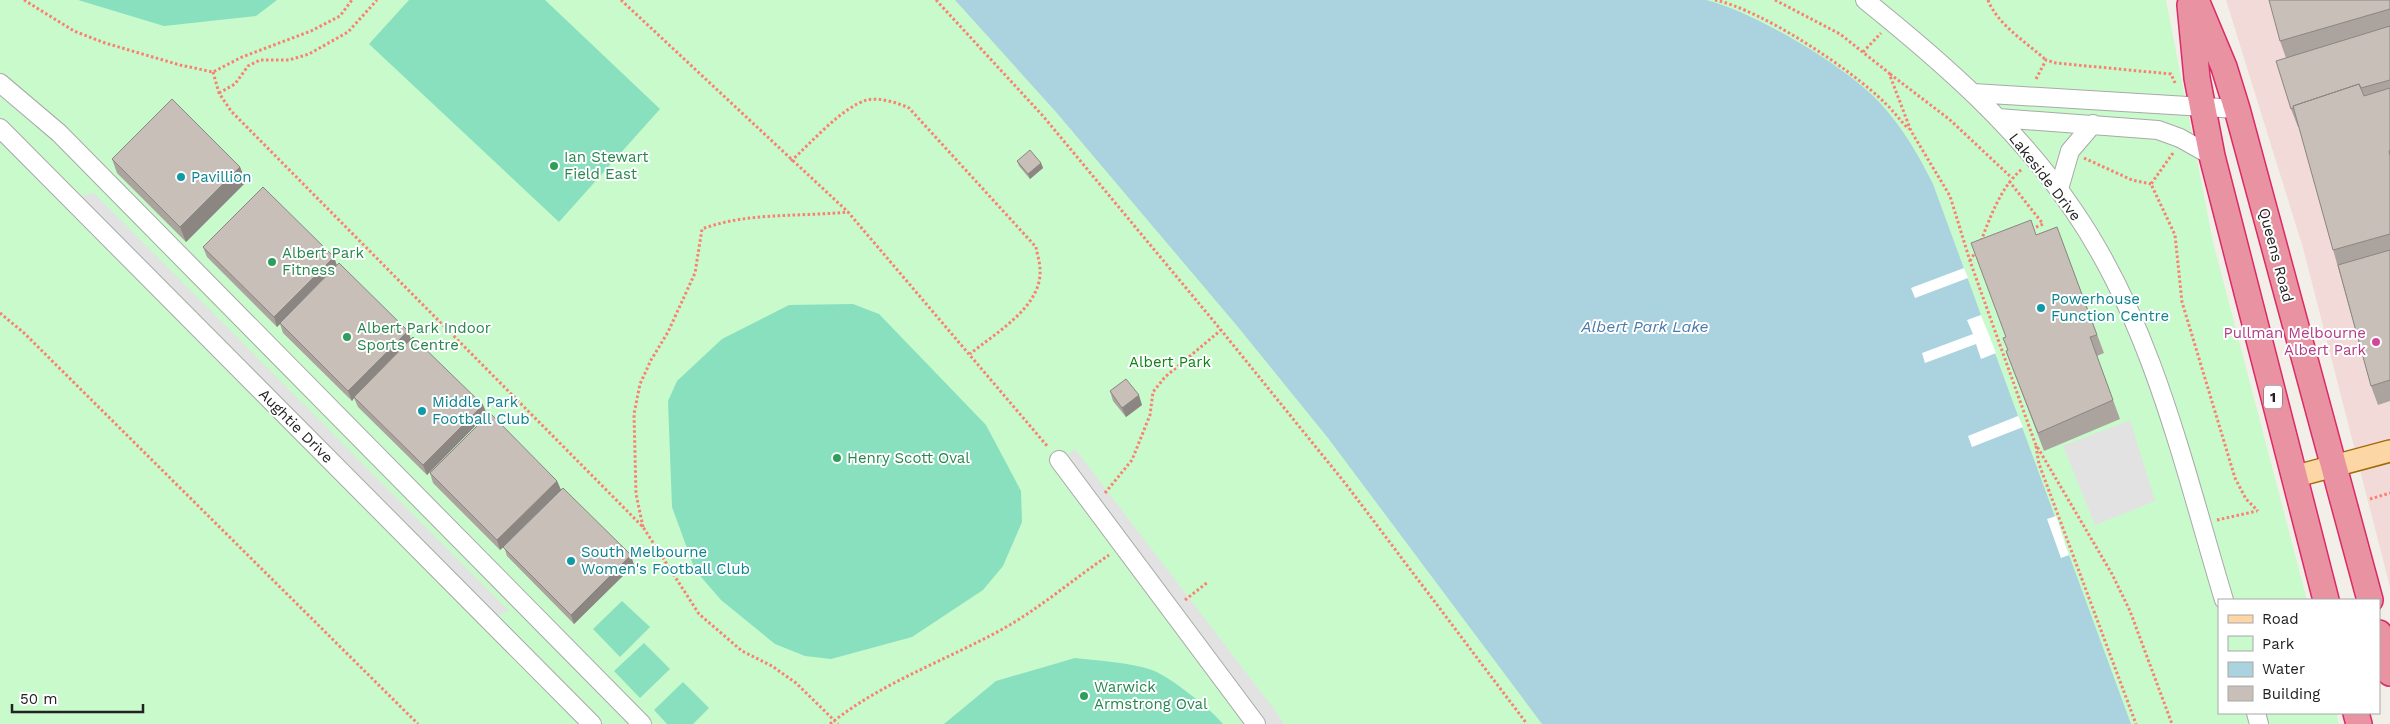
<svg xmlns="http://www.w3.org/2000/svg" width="2390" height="724" font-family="'Work Sans',sans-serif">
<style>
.commercial{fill:#f2dad9}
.park{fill:#c8facc}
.pitch{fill:#88e0be}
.parking{fill:#e2e2e2}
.water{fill:#aad3df}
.pier{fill:#fff}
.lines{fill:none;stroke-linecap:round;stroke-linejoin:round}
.minor-casing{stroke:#a9a9a9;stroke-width:20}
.major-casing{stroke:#a06b00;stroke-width:24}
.highway-casing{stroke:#dc2a67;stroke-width:28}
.path{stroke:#fa8072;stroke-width:3;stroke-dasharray:2.5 2.5;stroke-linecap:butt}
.minor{stroke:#fff;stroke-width:18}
.major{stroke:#fcd6a4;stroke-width:21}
.highway{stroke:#e892a2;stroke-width:25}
.wall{fill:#aba49e}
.shaded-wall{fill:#8b8681}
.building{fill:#c7bfb8;stroke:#8b8681}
.leisure-dot{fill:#2e9e5b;stroke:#fff;stroke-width:2}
.culture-dot{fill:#0f9aa8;stroke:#fff;stroke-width:2}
.hotel-dot{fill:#d1479c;stroke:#fff;stroke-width:2}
.labels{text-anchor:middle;stroke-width:4;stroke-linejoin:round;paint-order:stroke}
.shield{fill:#fff;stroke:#646464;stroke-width:1}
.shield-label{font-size:14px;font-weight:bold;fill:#222}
.leisure-label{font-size:15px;fill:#27864d;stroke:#fff;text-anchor:start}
.culture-label{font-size:15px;fill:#0d838f;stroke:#fff;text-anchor:start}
.street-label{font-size:15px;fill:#222;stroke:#fff}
.hotel-label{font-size:15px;fill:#b23c85;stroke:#fff;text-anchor:end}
.park-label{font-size:15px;fill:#0c8416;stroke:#fff}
.water-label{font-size:16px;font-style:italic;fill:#4a7aab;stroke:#fff}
</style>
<rect width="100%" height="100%" fill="#f2efe9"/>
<path class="commercial" d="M 2226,0 L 2390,0 L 2390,587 L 2303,248 Z"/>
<path class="park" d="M 0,0 L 2166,0 L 2213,242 L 2307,600 L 2219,600 L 2219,713 L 2336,713 L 2339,724 L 0,724 Z"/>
<path class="pitch" d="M 78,0 L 277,0 L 256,16 L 164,26 Z
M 409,0 L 545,0 L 660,109 L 559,222 L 369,44 Z
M 853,304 L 879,314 L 986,425 L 1021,491 L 1022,522 L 1003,566 L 983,590 L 912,637 L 831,659 L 805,656 L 775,644 L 721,600 L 695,570 L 672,507 L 668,401 L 677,381 L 722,339 L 789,305 Z
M 622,601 L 650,627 L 620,657 L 593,629 Z
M 644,643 L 670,669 L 640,698 L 614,671 Z
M 1075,658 C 1100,661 1128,662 1152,670 C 1169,676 1212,710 1223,724 L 944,724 L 996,681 Z
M 683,682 L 709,708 L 693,724 L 667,724 L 654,710 Z"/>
<path class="parking" d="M 94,193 L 509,611 L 496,616 L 78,197 Z
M 2130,420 L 2155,501 L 2095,525 L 2063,446 Z
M 1075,449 L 1277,713 L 1284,724 L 1256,724 L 1060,462 Z"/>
<path class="water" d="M 955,0 L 1706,0 C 1753,11 1849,68 1881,104 C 1903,128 1919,156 1933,184 L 2131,724 L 1542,724 L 1328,438 L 1238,327 L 1056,112 Z"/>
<path class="pier" d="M 1964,268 L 1968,278 L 1915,298 L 1911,288 Z
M 1981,315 L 1996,353 L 1981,359 L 1976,344 L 1925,363 L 1922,353 L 1973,334 L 1967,320 Z
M 2018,416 L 2023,427 L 1972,447 L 1968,436 Z
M 2056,516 L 2069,555 L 2061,558 L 2047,519 Z"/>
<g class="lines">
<defs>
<path id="minor" d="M 1865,0 C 1942,62 2018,128 2074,211 C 2153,326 2184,468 2224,600
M 0,83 L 59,133 L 642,724
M 1973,93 L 2237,109
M 1998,118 L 2158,130 L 2180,138 L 2212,156
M 0,128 L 592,724
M 2059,189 L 2070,151 L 2093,124
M 1059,460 L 1256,724
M 2256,713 L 2259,724"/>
<path id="major" d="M 2293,477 L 2390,451"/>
<path id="highway" d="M 2196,0 L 2224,67 L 2237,109 L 2370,600
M 2190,5 L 2197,78 L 2212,156 L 2326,600
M 2379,633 L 2390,673
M 2356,713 L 2359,724"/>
</defs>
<use href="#minor" class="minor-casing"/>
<use href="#major" class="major-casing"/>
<use href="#highway" class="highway-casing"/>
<path class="path" d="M 24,0 L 74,31 L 105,43 L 180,65 L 213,72 L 242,57 L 311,31 L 340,16 L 352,0
M 621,0 L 848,212 L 1048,447
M 936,0 L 1043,116 L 1221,330 L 1345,483 L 1527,724
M 1715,0 C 1762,10 1851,69 1885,103 C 1894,111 1900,121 1909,129
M 1775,0 L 1840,34 L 1889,73 L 1911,131 L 1950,196 L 1970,261 L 2035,443 L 2112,574 L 2130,611 L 2172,724
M 1988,0 C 1997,24 2027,43 2046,60
M 1863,52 L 1881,33
M 213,72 L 219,93 L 231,111 L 643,527 L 699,614 L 742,651 L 772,666 L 796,683 L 838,724
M 1890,74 L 1949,119 L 2012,178
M 2036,79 L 2046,60 L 2056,63 L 2171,74 L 2175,83
M 219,93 L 235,84 L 248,66 L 260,60 L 289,60 L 309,54 L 348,32 L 377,0
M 2173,153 L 2151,184 L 2175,235 L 2182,302 L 2235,478 L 2246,499 L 2258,511
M 2084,158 L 2132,180 L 2151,184
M 791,161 C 811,143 842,107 867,100 C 880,97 898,103 909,108 L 1036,247 C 1037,254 1040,262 1040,270 C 1042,307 995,333 970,354
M 2009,181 L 2043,224 L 2030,230
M 1981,241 C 1991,215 2001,187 2022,169
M 1970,261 L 1976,251
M 0,313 L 24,333 L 418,724
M 2036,446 L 2039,464 L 2136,724
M 1105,493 L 1132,460 L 1150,415 L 1153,392 L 1165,377 L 1221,330
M 2370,499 L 2390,493
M 2217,520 L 2257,511
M 643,527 L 636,494 L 634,414 L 640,384 L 651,360 L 668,332 L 695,273 L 702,229 C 747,212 799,217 848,212
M 1185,600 L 1208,582
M 830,724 C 881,683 942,662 999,631 C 1038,610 1072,580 1109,555"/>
<use href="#minor" class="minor"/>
<use href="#major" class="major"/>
<use href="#highway" class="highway"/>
</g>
<path class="wall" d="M 2390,0 L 2390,401 L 2378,405 L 2371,386 L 2299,127 L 2298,127 L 2291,109 L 2286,58 L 2280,41 Z
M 112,159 L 240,167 L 246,182 L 186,242 L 117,173 Z
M 1017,161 L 1041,163 L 1043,168 L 1030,179 L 1019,166 Z
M 2057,227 L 2104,353 L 2097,356 L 2120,419 L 2044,451 L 2006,351 L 2008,350 L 2006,337 L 2036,235 Z
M 203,247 L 334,257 L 337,266 L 408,331 L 411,339 L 487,414 L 427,475 L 358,407 L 354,398 L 352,401 L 283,333 L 280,324 L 277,327 L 207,257 Z
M 1110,391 L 1142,405 L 1126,417 L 1113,401 Z
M 430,473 L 557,481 L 561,490 L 634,565 L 574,624 L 507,556 L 504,547 L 500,550 L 433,483 Z"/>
<path class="shaded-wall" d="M 1041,163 L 1043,168 L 1030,179 L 1028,174 Z
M 240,167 L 246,182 L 186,242 L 180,227 Z
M 334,257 L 337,266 L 277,327 L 274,317 Z
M 408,331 L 411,341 L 354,397 L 354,398 L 352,401 L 348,391 Z
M 1139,395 L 1142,405 L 1126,417 L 1122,408 Z
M 483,405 L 487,414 L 427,475 L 423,465 Z
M 557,481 L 561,490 L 500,550 L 497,540 Z
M 631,555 L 634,565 L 574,624 L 571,615 Z"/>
<path class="building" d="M 2269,0 L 2390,0 L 2390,9 L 2280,41 Z
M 2390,26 L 2390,80 L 2361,88 L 2359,84 L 2293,106 L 2294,108 L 2291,109 L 2276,61 Z
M 2359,84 L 2364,96 L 2390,88 L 2390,150 L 2389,151 L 2390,156 L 2390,234 L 2333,250 L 2293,106 Z
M 172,99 L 240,167 L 180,227 L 112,159 Z
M 1030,150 L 1041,163 L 1028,174 L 1017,161 Z
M 263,187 L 334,257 L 274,317 L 203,247 Z
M 2031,220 L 2036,235 L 2057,227 L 2097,335 L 2090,337 L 2113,400 L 2038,433 L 2006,351 L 2008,350 L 2003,338 L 2006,337 L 1971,243 Z
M 2390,250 L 2390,380 L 2371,386 L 2338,265 Z
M 339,263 L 408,331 L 348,391 L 280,323 Z
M 413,337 L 483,405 L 423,465 L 354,397 Z
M 1126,379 L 1139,395 L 1122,408 L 1110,391 Z
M 490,413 L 557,481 L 497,540 L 430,473 Z
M 563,488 L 631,555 L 571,615 L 503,547 Z"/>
<g class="leisure-dot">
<circle cx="554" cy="166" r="5"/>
<circle cx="272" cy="262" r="5"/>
<circle cx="347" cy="337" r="5"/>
<circle cx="837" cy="458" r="5"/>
<circle cx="1084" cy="696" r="5"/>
</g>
<g class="culture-dot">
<circle cx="181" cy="177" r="5"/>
<circle cx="2041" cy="308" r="5"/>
<circle cx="422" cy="411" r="5"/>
<circle cx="571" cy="561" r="5"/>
</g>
<circle class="hotel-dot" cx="2376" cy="342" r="5"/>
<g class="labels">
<rect class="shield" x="2264" y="385.5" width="18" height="23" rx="4"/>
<g class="shield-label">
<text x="2273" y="402">1</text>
</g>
<g class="leisure-label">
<text x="564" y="162">Ian Stewart<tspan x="564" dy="17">Field East</tspan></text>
<text x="282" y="258">Albert Park<tspan x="282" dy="17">Fitness</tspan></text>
<text x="357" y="333">Albert Park Indoor<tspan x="357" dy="17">Sports Centre</tspan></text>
<text x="847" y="463">Henry Scott Oval</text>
<text x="1094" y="692">Warwick<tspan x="1094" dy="17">Armstrong Oval</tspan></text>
</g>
<g class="culture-label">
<text x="191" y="182">Pavillion</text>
<text x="2051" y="304">Powerhouse<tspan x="2051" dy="17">Function Centre</tspan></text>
<text x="432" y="407">Middle Park<tspan x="432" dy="17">Football Club</tspan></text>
<text x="581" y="557">South Melbourne<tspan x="581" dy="17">Women's Football Club</tspan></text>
</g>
<g class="street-label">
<text transform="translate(2045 177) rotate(52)" y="5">Lakeside Drive</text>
<text transform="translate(2276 255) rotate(75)" y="5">Queens Road</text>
<text transform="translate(296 426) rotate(45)" y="5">Aughtie Drive</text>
</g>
<g class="hotel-label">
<text x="2366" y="338">Pullman Melbourne<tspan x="2366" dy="17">Albert Park</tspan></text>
</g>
<g class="park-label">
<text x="1170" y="367">Albert Park</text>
</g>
<g class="water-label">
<text x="1645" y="332">Albert Park Lake</text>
</g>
</g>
<rect x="2218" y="599" width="162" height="115" fill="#ffffff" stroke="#a7a7a7"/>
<rect x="2228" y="615" width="25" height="8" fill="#fcd6a4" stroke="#a7a7a7"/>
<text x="2262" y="624" font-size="15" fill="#222222">Road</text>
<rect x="2228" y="636" width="25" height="15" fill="#c8facc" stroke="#a7a7a7"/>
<text x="2262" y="649" font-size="15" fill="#222222">Park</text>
<rect x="2228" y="662" width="25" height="15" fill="#aad3df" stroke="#a7a7a7"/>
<text x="2262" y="674" font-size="15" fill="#222222">Water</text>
<rect x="2228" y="686" width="25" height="15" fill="#c7bfb8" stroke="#a7a7a7"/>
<text x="2262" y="699" font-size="15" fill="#222222">Building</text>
<path d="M12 704v8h131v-8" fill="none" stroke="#222222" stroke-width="2.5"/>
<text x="20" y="704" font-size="15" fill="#222222" stroke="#ffffff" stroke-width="4" paint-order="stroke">50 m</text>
</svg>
